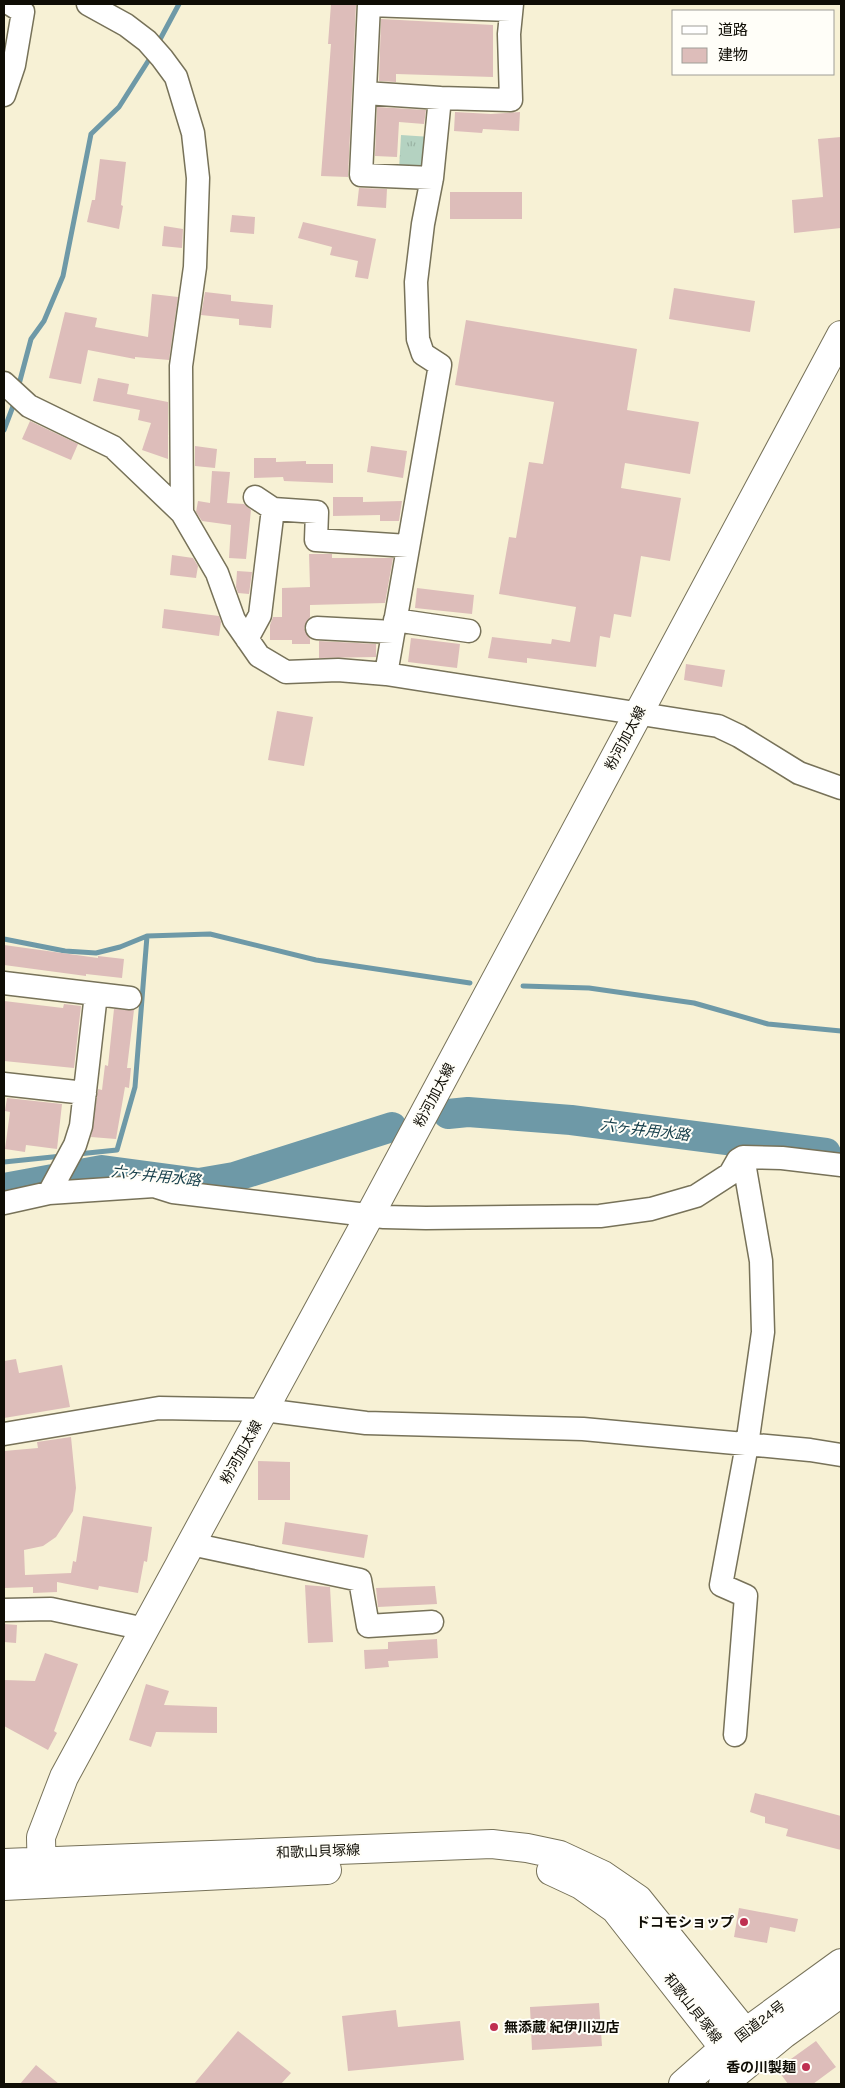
<svg xmlns="http://www.w3.org/2000/svg" width="845" height="2088" font-family="Karla,'Noto Sans JP',sans-serif">
<style>
.park{fill:url(#park-tufts)}
.lines{fill:none;stroke-linecap:round;stroke-linejoin:round}
.stream{stroke:#6e99a7;stroke-width:5}
.river{stroke:#6e99a7;stroke-width:30}
.building{fill:#ddbdba}
.minor-casing{stroke:#777259;stroke-width:25}
.major-casing{stroke:#777259;stroke-width:30}
.highway-casing{stroke:#777259;stroke-width:30}
.minor{stroke:#fff;stroke-width:22}
.major{stroke:#fff;stroke-width:28}
.highway{stroke:#fff;stroke-width:28}
.poi-dot{fill:#bf2f51;stroke:#fffef8;stroke-width:2}
.labels{text-anchor:middle;stroke-width:4;stroke-linejoin:round;paint-order:stroke}
.street-label{font-size:14px;fill:#0f0d05;stroke:#fffef8}
.poi-label{font-size:14px;font-weight:bold;fill:#0f0d05;stroke:#fffef8;text-anchor:end}
.water-label{font-size:15px;font-style:italic;fill:#18404c;stroke:#fffef8}
</style>
<defs>
<pattern id="park-tufts" width="24" height="20" patternUnits="userSpaceOnUse" patternTransform="scale(1.25)"><rect width="24" height="20" fill="#b4d2c1"/><path d="M3 7l-1-3M5 7V3M7 7l1-3M15 17l-1-3M17 17v-4M19 17l1-3" fill="none" stroke="#9ab3a4"/></pattern>
</defs>
<rect width="100%" height="100%" fill="#f7f1d5"/>
<path class="park" d="M 401,135 L 431,137 L 428,174 L 399,170 Z"/>
<g class="lines">
<path class="stream" d="M 157,45 L 179,4
M 18,388 L 31,339 L 44,321 L 63,276 L 91,134 L 119,107 L 152,55
M 4,430 L 15,401
M 4,939 L 65,951 L 96,953 L 120,947 L 147,936 L 210,934 L 316,960 L 470,983
M 523,986 L 589,988 L 694,1003 L 768,1024 L 841,1031
M 78,1154 L 117,1150 L 135,1087 L 147,936
M 4,1162 L 62,1156"/>
<path class="river" d="M 448,1114 L 468,1112 L 571,1120 L 826,1153
M 4,1188 L 102,1170 L 199,1183 L 234,1177 L 392,1127"/>
</g>
<path class="building" d="M 331,4 L 356,4 L 348,177 L 321,176 L 331,44 L 328,44 Z
M 381,19 L 493,25 L 493,77 L 396,74 L 396,82 L 379,81 Z
M 377,107 L 426,110 L 424,124 L 399,122 L 397,157 L 375,156 Z
M 455,112 L 491,114 L 520,112 L 519,131 L 483,129 L 482,133 L 454,131 Z
M 841,137 L 841,228 L 794,233 L 792,200 L 823,197 L 818,139 Z
M 100,159 L 126,162 L 121,205 L 123,206 L 119,229 L 87,222 L 92,200 L 95,200 Z
M 359,188 L 387,189 L 386,208 L 357,206 Z
M 450,192 L 522,192 L 522,219 L 450,219 Z
M 232,215 L 255,217 L 254,234 L 230,232 Z
M 303,222 L 376,239 L 368,279 L 355,277 L 358,261 L 330,255 L 332,247 L 298,238 Z
M 164,226 L 183,229 L 182,248 L 162,246 Z
M 674,288 L 755,301 L 750,332 L 669,319 Z
M 205,292 L 231,295 L 231,301 L 273,305 L 271,328 L 239,325 L 239,319 L 201,315 Z
M 152,294 L 178,297 L 169,360 L 135,357 L 135,359 L 88,350 L 81,384 L 49,378 L 65,312 L 97,318 L 95,327 L 148,337 Z
M 466,320 L 637,349 L 627,410 L 699,422 L 690,474 L 625,463 L 621,488 L 681,498 L 670,561 L 641,556 L 631,617 L 614,614 L 610,638 L 600,636 L 596,667 L 527,658 L 527,663 L 488,658 L 492,637 L 551,644 L 552,639 L 570,642 L 576,607 L 499,594 L 509,537 L 516,538 L 529,462 L 543,464 L 554,402 L 455,385 Z
M 98,378 L 129,384 L 127,394 L 168,402 L 168,459 L 142,450 L 151,423 L 138,420 L 140,410 L 93,401 Z
M 30,421 L 78,444 L 71,460 L 22,439 Z
M 195,446 L 217,449 L 215,468 L 195,466 Z
M 371,446 L 407,451 L 403,478 L 367,472 Z
M 254,458 L 276,458 L 276,462 L 306,461 L 306,464 L 333,464 L 333,483 L 284,481 L 283,477 L 254,478 Z
M 212,471 L 230,472 L 227,503 L 244,504 L 251,510 L 246,559 L 229,558 L 231,525 L 202,521 L 196,512 L 198,501 L 210,503 Z
M 333,497 L 363,497 L 363,502 L 402,501 L 399,521 L 380,521 L 380,515 L 333,516 Z
M 309,554 L 332,554 L 332,558 L 393,558 L 385,603 L 310,605 L 310,617 L 304,628 L 310,639 L 310,644 L 292,644 L 292,640 L 270,640 L 270,625 L 273,617 L 282,617 L 282,588 L 310,587 Z
M 172,555 L 193,558 L 198,566 L 196,578 L 170,575 Z
M 237,571 L 252,572 L 249,594 L 238,593 L 236,587 Z
M 417,588 L 474,595 L 472,614 L 415,608 Z
M 164,609 L 219,616 L 221,622 L 219,636 L 162,628 Z
M 411,638 L 460,644 L 457,668 L 408,662 Z
M 319,641 L 376,644 L 376,657 L 319,658 Z
M 686,664 L 725,670 L 722,687 L 684,680 Z
M 277,711 L 313,717 L 304,766 L 268,760 Z
M 4,945 L 98,958 L 98,956 L 124,959 L 122,978 L 86,974 L 86,976 L 4,965 Z
M 4,1001 L 63,1008 L 64,1004 L 81,1006 L 74,1068 L 4,1061 Z
M 114,1009 L 134,1010 L 127,1068 L 131,1068 L 129,1088 L 125,1087 L 116,1139 L 91,1137 L 98,1089 L 102,1090 L 105,1065 L 108,1066 Z
M 7,1098 L 62,1104 L 57,1149 L 26,1145 L 25,1152 L 5,1149 L 10,1112 L 5,1111 Z
M 16,1359 L 19,1373 L 62,1365 L 70,1407 L 4,1418 L 4,1361 Z
M 71,1437 L 76,1488 L 73,1511 L 56,1537 L 43,1546 L 24,1550 L 25,1575 L 71,1573 L 73,1561 L 76,1562 L 83,1516 L 152,1527 L 147,1562 L 144,1561 L 138,1593 L 99,1586 L 98,1590 L 57,1582 L 57,1592 L 33,1593 L 33,1587 L 4,1588 L 4,1451 L 38,1448 L 37,1442 Z
M 258,1461 L 290,1462 L 290,1500 L 258,1500 Z
M 285,1522 L 368,1535 L 364,1558 L 282,1544 Z
M 305,1585 L 330,1587 L 333,1642 L 308,1643 Z
M 435,1586 L 437,1604 L 378,1607 L 376,1588 Z
M 4,1624 L 17,1625 L 16,1643 L 4,1642 Z
M 437,1639 L 438,1658 L 388,1661 L 389,1667 L 365,1669 L 364,1650 L 388,1649 L 388,1642 Z
M 45,1653 L 78,1664 L 54,1731 L 57,1733 L 48,1750 L 4,1726 L 4,1680 L 35,1681 Z
M 146,1684 L 169,1691 L 164,1705 L 217,1707 L 217,1733 L 156,1732 L 151,1747 L 129,1740 Z
M 755,1793 L 841,1816 L 841,1850 L 786,1836 L 788,1829 L 765,1823 L 765,1817 L 750,1812 Z
M 739,1908 L 798,1919 L 795,1932 L 770,1927 L 767,1943 L 734,1937 Z
M 599,2003 L 602,2046 L 532,2050 L 530,2007 Z
M 396,2010 L 398,2027 L 460,2021 L 464,2060 L 348,2071 L 342,2016 Z
M 238,2031 L 291,2073 L 281,2084 L 194,2084 Z
M 816,2041 L 836,2067 L 813,2084 L 788,2084 L 777,2069 Z
M 36,2065 L 59,2084 L 20,2084 Z"/>
<g class="lines">
<defs>
<path id="minor" d="M 88,4 L 126,25 L 147,41 L 162,58 L 176,77 L 193,133 L 198,178 L 195,267 L 181,366 L 182,513
M 369,4 L 361,175 L 432,178
M 369,5 L 511,10
M 365,93 L 440,98
M 4,95 L 14,65 L 23,12 L 10,4
M 4,383 L 29,406 L 113,447 L 182,513 L 217,573 L 234,620 L 259,656 L 286,672 L 338,670 L 386,674 L 718,726 L 739,736 L 799,773 L 841,788
M 255,497 L 273,509 L 317,512 L 316,540 L 408,546
M 395,620 L 469,631
M 317,628 L 393,632
M 247,639 L 260,615 L 273,509
M 386,674 L 440,365 L 423,354 L 418,339 L 416,282 L 423,224 L 432,178 L 440,98 L 511,100 L 509,34 L 512,4
M 4,983 L 130,998
M 4,1084 L 85,1093
M 49,1193 L 75,1145 L 81,1126 L 96,994
M 4,1203 L 49,1193 L 154,1186 L 173,1192 L 384,1217 L 426,1218 L 600,1216 L 651,1209 L 696,1196 L 730,1174 L 738,1160 L 743,1157 L 782,1158 L 841,1165
M 4,1434 L 159,1408 L 264,1410 L 366,1423 L 583,1429 L 810,1450 L 841,1455
M 191,1544 L 360,1580 L 368,1626 L 432,1622
M 4,1610 L 51,1609 L 145,1629
M 735,1735 L 746,1596 L 721,1585 L 747,1445 L 763,1332 L 761,1261 L 743,1157"/>
<path id="major" d="M 4,1863 L 492,1844 L 527,1848 L 560,1855 L 603,1875 L 638,1899 L 745,2032 L 749,2057
M 551,1871 L 581,1885 L 615,1909 L 724,2048 L 744,2059
M 42,1883 L 41,1837 L 64,1777 L 365,1224 L 841,335
M 4,1886 L 327,1870"/>
<path id="highway" d="M 683,2084 L 724,2048 L 841,1963
M 723,2084 L 784,2034 L 841,1993"/>
</defs>
<use href="#minor" class="minor-casing"/>
<use href="#major" class="major-casing"/>
<use href="#highway" class="highway-casing"/>
<use href="#minor" class="minor"/>
<use href="#major" class="major"/>
<use href="#highway" class="highway"/>
</g>
<g class="poi-dot">
<circle cx="744" cy="1922" r="5"/>
<circle cx="494" cy="2027" r="5"/>
<circle cx="806" cy="2067" r="5"/>
</g>
<g class="labels">
<g class="street-label">
<text transform="translate(625 738) rotate(-62)" y="5">粉河加太線</text>
<text transform="translate(434 1095) rotate(-62)" y="5">粉河加太線</text>
<text transform="translate(241 1452) rotate(-61)" y="5">粉河加太線</text>
<text transform="translate(318 1851) rotate(-2)" y="5">和歌山貝塚線</text>
<text transform="translate(693 2008) rotate(52)" y="5">和歌山貝塚線</text>
<text transform="translate(760 2021) rotate(-37)" y="5">国道24号</text>
</g>
<g class="poi-label">
<text x="734" y="1927">ドコモショップ</text>
<text x="504" y="2032" text-anchor="start">無添蔵 紀伊川辺店</text>
<text x="796" y="2072">香の川製麺</text>
</g>
<g class="water-label">
<text transform="translate(645 1130) rotate(7)" y="5">六ヶ井用水路</text>
<text transform="translate(156 1176) rotate(6)" y="5">六ヶ井用水路</text>
</g>
</g>
<rect width="845" height="2088" fill="none" stroke="#0f0d05" stroke-width="10"/>
<rect x="672" y="10" width="162" height="65" fill="#fffef8" stroke="#9f9e97"/>
<rect x="682" y="26" width="25" height="8" fill="#ffffff" stroke="#9f9e97"/>
<text x="718" y="35" font-size="15" fill="#0f0d05">道路</text>
<rect x="682" y="48" width="25" height="15" fill="#ddbdba" stroke="#9f9e97"/>
<text x="718" y="60" font-size="15" fill="#0f0d05">建物</text>
</svg>
